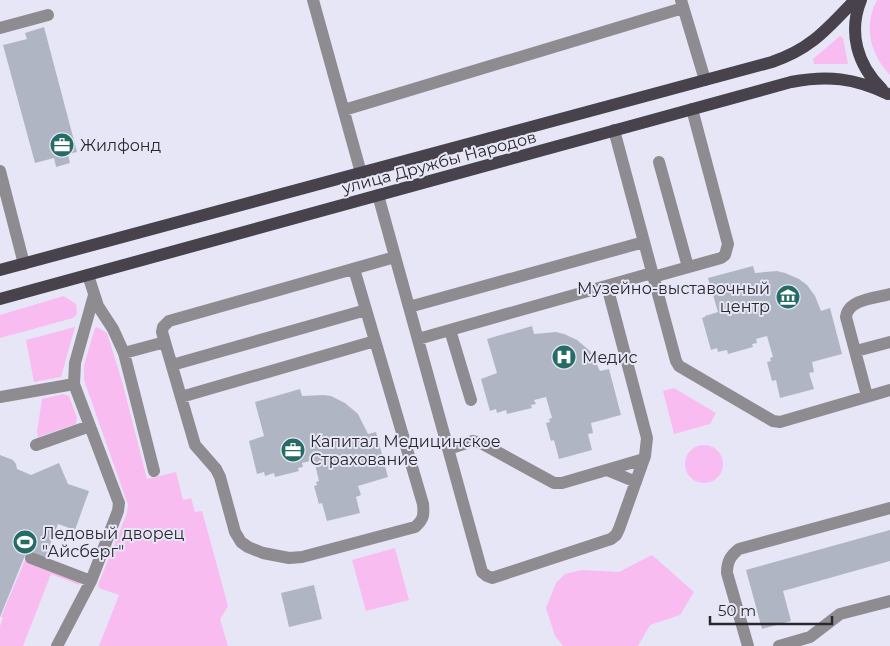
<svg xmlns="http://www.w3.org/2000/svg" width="890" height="646" font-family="Montserrat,sans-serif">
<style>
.green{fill:#f8bcf0}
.building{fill:#b0b5c3}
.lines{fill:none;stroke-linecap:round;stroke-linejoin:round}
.minor{stroke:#8f8c91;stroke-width:12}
.major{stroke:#47424c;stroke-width:12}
.labels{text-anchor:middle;stroke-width:4;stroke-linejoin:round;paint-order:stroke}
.poi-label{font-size:16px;fill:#28282d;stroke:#e7e6f6;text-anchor:start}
.street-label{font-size:16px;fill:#28282d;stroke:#e7e6f6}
</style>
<rect width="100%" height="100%" fill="#e7e6f6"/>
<path class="green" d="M 877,0 L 890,0 L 890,75 C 870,54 863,26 877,0 Z
M 840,36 L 843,38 L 848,64 L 814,64 L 813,59 Z
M 64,296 L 76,304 L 77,314 L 73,318 L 0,338 L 0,315 Z
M 75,327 L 61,377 L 34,382 L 26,340 Z
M 97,327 L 107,333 L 122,381 L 147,479 L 176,472 L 183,500 L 191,498 L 195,512 L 202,511 L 228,606 L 220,619 L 228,646 L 99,646 L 119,595 L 99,588 L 98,585 L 127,513 L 128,505 L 84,380 L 84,365 L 95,328 Z
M 674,388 L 716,413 L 710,424 L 674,434 L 663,391 Z
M 63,394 L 69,396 L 77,418 L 76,424 L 38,437 L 37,432 L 42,399 Z
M685 464a19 19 0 1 1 38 0a19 19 0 1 1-38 0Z
M 395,548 L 409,600 L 366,611 L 352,560 Z
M 652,555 L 694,592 L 680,615 L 650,625 L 638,646 L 563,646 L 555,636 L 546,608 L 556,583 L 565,574 L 582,570 L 619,572 Z
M 25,560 L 80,582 L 79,585 L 51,574 L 23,646 L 0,646 L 0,626 L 3,618 L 1,617 Z"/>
<path class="building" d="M 44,27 L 77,152 L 68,154 L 70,163 L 56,167 L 54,158 L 35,163 L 3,45 L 27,39 L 25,33 Z
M 753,266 L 755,273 L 777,271 L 785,273 L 799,279 L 807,285 L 815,296 L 821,311 L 830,308 L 842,354 L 812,362 L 814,372 L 809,373 L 814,389 L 780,398 L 776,380 L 772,381 L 767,362 L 771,361 L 770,358 L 773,357 L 767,336 L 756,339 L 757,343 L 752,344 L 753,347 L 728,354 L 727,350 L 718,352 L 717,348 L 711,350 L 702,318 L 705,317 L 705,316 L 718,312 L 708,278 Z
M 532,326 L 534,334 L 556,332 L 564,334 L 577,340 L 590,351 L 600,371 L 609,369 L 621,415 L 591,423 L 593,433 L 588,434 L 592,450 L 559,459 L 554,440 L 551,441 L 546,423 L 550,422 L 549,419 L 552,418 L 546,397 L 534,400 L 536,404 L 531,405 L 532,408 L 507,414 L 506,410 L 497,413 L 496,409 L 490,411 L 481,379 L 497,373 L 487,339 Z
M 300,389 L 302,396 L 324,395 L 331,396 L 345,403 L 358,414 L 368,434 L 376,432 L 388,477 L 358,486 L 361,495 L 356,497 L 360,513 L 327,521 L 322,503 L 319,504 L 314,486 L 317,485 L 316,482 L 319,481 L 314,460 L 302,463 L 303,467 L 298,468 L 299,471 L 275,477 L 274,473 L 265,476 L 264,472 L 257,474 L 249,441 L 264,436 L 255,402 Z
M 0,455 L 13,460 L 16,464 L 17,469 L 31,475 L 59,463 L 68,484 L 89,491 L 75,530 L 58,524 L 44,560 L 26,553 L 0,617 Z
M 890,530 L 890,561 L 783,591 L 791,621 L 762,629 L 746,570 Z
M 314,585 L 322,619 L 289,627 L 281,593 Z"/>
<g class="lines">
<path class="minor" d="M 313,0 L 361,173
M 681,0 L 705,80
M 0,28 L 48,15
M 344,110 L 683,8
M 614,130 L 676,361 L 679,366 L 773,421 L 780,422 L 890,390
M 659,162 L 688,267
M 0,171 L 24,264
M 378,195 L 409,307 L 644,242
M 354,269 L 423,504 C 424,515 424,519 415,527 L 302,557 L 289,558 L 263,553 L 248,547 L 241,542 L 235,532 L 220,477 L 216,469 L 195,445 L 162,332 L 163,327 L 169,321 L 395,257
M 88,275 L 98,306 L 113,329 L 124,353 L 154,471
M 653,277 L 721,258 L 725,255 L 728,244 L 692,109
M 409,307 L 482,572 L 487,576 L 492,578 L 611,539 L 616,535 L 619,529 L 645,456 L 647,438 L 607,286
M 450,330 L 471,400
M 418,339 L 652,273
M 856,351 L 890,342
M 124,353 L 165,342
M 172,365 L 366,310
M 867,396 L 846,317 C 848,299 876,298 890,294
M 0,397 L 74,384
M 181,397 L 375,341
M 36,445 L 90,426
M 448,449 L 473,441 L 481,443 L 554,483 L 562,483 L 644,459
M 607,470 L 636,482
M 31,558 L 91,581
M 57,646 L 91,581 L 118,511 L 119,503 L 74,384 L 75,363 L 94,295
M 748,646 L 727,573 C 727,562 730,556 739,549 L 890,508
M 779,646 L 810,637 L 840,614 L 890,601"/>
<path class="major" d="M 861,0 C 848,32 857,65 882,89
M 0,270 L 772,62 C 811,49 827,29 855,0
M 0,299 L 791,82 C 828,75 854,78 888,94"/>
</g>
<defs>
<symbol id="office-disc" viewBox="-11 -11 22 22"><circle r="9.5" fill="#246c64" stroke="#e7e6f6"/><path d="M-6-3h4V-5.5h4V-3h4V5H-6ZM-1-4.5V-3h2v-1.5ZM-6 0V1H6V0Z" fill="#fff"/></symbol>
<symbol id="museum-disc" viewBox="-11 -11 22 22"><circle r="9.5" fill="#246c64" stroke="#e7e6f6"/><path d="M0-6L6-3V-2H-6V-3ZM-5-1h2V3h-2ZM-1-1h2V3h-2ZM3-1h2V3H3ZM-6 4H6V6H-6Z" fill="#fff"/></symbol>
<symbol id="hospital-disc" viewBox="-11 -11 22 22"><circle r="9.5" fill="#246c64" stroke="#e7e6f6"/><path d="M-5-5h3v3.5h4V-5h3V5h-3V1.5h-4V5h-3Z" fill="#fff"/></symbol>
<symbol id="stadium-disc" viewBox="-11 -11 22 22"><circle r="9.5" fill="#246c64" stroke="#e7e6f6"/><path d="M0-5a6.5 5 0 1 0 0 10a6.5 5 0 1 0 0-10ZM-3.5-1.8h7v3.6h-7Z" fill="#fff"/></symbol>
</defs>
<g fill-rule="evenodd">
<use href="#office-disc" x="48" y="131" width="28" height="28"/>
<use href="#museum-disc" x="774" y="283" width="28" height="28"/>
<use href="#hospital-disc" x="550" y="343" width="28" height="28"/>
<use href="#office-disc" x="279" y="436" width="28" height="28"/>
<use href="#stadium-disc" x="11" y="528" width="28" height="28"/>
</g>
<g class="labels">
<g class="poi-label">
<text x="80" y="151">Жилфонд</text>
<text x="770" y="294" text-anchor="end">Музейно-выставочный<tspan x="770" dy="18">центр</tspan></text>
<text x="582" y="363">Медис</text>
<text x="310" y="447">Капитал Медицинское<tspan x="310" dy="18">Страхование</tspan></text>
<text x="42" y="539">Ледовый дворец<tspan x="42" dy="18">"Айсберг"</tspan></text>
</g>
<g class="street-label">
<text transform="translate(439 162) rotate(-15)" y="6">улица Дружбы Народов</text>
</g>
</g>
<path d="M710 616v8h122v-8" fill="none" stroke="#28282d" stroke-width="2.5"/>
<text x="718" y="616" font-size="15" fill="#28282d" stroke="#e7e6f6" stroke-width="4" paint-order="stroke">50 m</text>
</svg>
